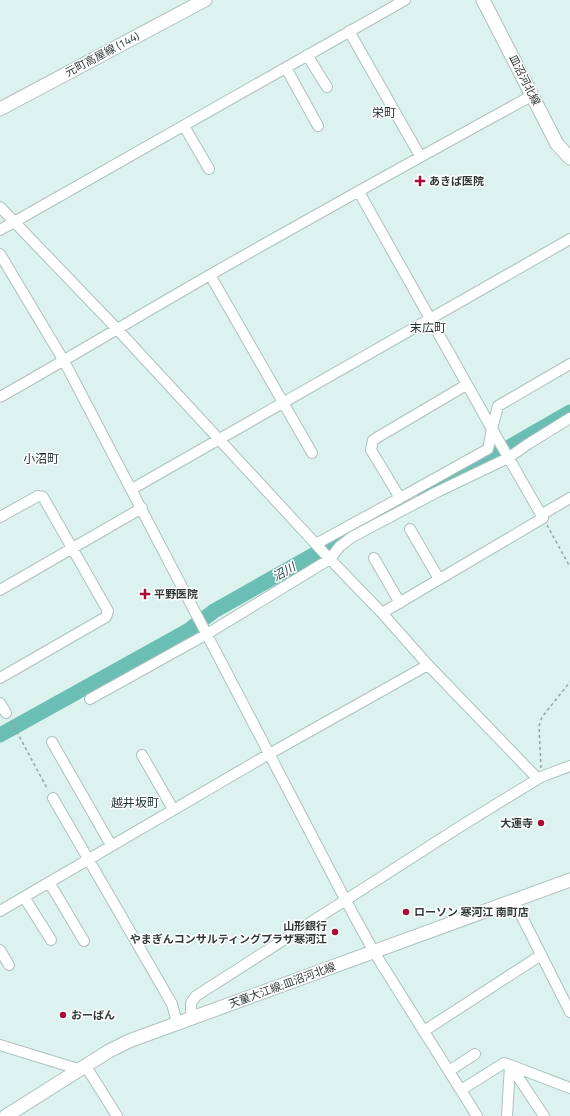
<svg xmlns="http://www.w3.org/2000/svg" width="570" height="1116" font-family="'Titillium Web','Noto Sans JP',sans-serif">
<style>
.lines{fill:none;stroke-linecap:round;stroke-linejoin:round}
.river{stroke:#6bbeb3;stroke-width:15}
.minor-casing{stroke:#acc1be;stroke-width:12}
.major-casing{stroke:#acc1be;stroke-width:15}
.path{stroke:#92a3a0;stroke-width:1.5;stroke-dasharray:3 3;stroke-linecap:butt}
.minor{stroke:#fff;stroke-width:10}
.major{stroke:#fff;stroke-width:13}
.poi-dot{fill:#a60c36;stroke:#fff;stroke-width:1.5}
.labels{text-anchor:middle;stroke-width:3;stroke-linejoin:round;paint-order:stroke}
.street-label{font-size:11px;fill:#303937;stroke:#fff}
.poi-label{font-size:11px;font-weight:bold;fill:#303937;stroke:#fff;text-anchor:start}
.neighbourhood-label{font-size:12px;fill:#1f312f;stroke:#fff}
.water-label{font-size:12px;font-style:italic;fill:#224944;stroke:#fff}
</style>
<rect width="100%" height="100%" fill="#dcf2ee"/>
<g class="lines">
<path class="river" d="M 424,494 L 492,457 L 570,412
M 0,735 L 189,630 L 214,611 L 361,528"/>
<defs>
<path id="minor" d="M 349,31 L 420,156
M 307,55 L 327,87
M 286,68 L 318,126
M 184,126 L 209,169
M 359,192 L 492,429 L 488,449 L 400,498 L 371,450 L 373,440 L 466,385
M 0,207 L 118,330 L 325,554 L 382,613 L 428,665 L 538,779
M 0,230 L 405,0
M 0,254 L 64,361 L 346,901 L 374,952 L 477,1116
M 210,275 L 312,453
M 0,397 C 71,357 140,315 210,275 C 317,214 425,154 533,95
M 132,489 L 570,239
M 541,515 L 570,498
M 0,517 L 38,496 L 43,497 L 108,611 L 106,617 L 0,678
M 410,529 L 439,579
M 316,544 L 400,498
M 374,558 L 400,603
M 0,590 L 142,508
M 382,613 L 543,518 L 492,429 L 498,406 L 570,364
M 90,699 L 207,634 L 330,559 L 340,546 L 352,537 L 437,492 L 508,458 L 528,444 L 570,418
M 0,703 L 6,713
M 52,742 L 111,845
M 142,755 L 173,809
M 53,798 L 172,1004 L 177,1023
M 49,882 L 84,941
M 24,897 L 51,940
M 514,901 L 570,1012
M 0,911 L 269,754 L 428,665
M 0,950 L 9,965
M 191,1018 L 191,1003 L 196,996 L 461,826 L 541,777 L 570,766
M 424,1031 L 541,955
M 0,1045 L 78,1069
M 85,1065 L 117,1116
M 449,1071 L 475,1054
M 461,1090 L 504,1063 L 510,1065 L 544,1116
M 507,1116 L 510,1065 L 570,1088"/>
<path id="major" d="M 483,0 L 557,144 L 570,158
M 0,109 L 205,0
M 6,1116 L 109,1051 L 129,1041 L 570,880"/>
</defs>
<use href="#minor" class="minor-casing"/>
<use href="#major" class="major-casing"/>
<path class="path" d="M 547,525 L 570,567
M 11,721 L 48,790
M 541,768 L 539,726 L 542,717 L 570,682"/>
<use href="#minor" class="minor"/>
<use href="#major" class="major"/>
</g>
<g class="poi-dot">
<path d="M418 175h4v4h4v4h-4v4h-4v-4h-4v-4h4z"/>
<path d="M143 588h4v4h4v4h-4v4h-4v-4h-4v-4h4z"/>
<circle cx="541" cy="823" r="4"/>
<circle cx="406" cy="912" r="4"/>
<circle cx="335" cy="932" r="4"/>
<circle cx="63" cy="1015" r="4"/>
</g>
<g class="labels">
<g class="street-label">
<text transform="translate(102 54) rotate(-28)" y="4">元町高屋線 (144)</text>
<text transform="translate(525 80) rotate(63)" y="4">皿沼河北線</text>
<text transform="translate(282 985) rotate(-20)" y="4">天童大江線;皿沼河北線</text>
</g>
<g class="poi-label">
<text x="429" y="185">あきば医院</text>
<text x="154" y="598">平野医院</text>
<text x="533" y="827" text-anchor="end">大運寺</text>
<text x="414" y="916">ローソン 寒河江 南町店</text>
<text x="327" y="930" text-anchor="end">山形銀行<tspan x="327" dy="13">やまぎんコンサルティングプラザ寒河江</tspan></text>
<text x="71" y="1019">おーばん</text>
</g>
<g class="neighbourhood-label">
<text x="384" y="117">栄町</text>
<text x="428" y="332">末広町</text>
<text x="41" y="463">小沼町</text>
<text x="135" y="807">越井坂町</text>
</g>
<g class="water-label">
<text transform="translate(284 572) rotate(-30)" y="4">沼川</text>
</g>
</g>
</svg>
